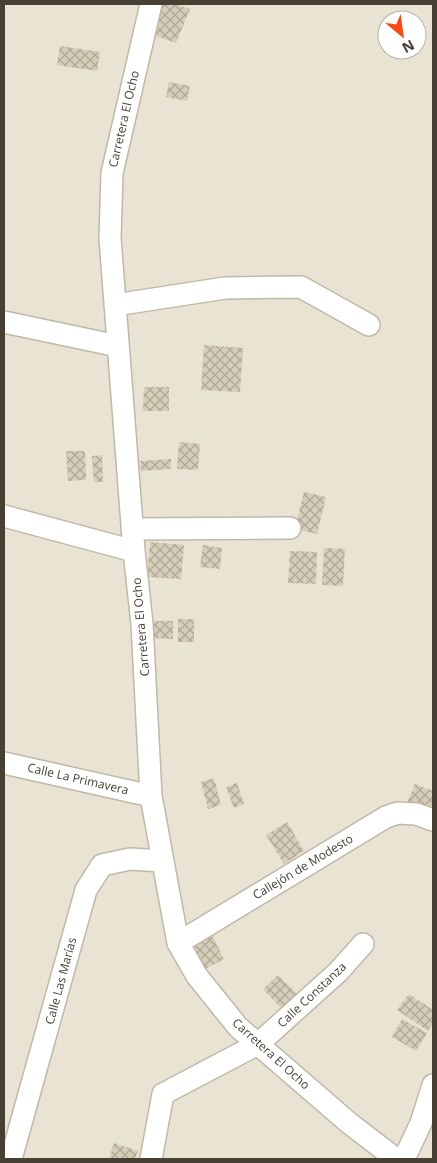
<svg xmlns="http://www.w3.org/2000/svg" width="437" height="1163" font-family="'Open Sans',sans-serif">
<style>
.residential{fill:#e8e3d2;fill-rule:evenodd}
.building{fill:url(#building-cross-hatch)}
.lines{fill:none;stroke-linecap:round;stroke-linejoin:round}
.minor-casing{stroke:#c0b9a7;stroke-width:24}
.minor{stroke:#fff;stroke-width:21}
.labels{text-anchor:middle;stroke-width:4;stroke-linejoin:round;paint-order:stroke}
.street-label{font-size:12px;fill:#474134;stroke:#fff}
</style>
<defs>
<pattern id="building-cross-hatch" width="8" height="8" patternUnits="userSpaceOnUse" patternTransform="scale(1.25)"><rect width="8" height="8" fill="#d6cdb9"/><path d="M0 0l8 8M0 8l8-8" fill="none" stroke="#afa897"/></pattern>
</defs>
<rect width="100%" height="100%" fill="#f4f0e5"/>
<path class="residential" d="M 4,4 L 433,4 L 433,1159 L 4,1159 ZM 387,20 L 417,20 L 417,50 L 387,50 Z"/>
<path class="building" d="M 163,4 L 176,4 L 190,9 L 176,43 L 151,34 Z
M 60,46 L 100,52 L 97,71 L 57,65 Z
M 169,82 L 190,86 L 187,101 L 166,97 Z
M 204,345 L 243,348 L 240,392 L 201,390 Z
M 144,387 L 169,387 L 169,411 L 143,411 Z
M 179,442 L 200,444 L 198,470 L 177,469 Z
M 66,451 L 85,451 L 86,480 L 68,481 Z
M 102,455 L 103,482 L 94,482 L 92,456 Z
M 171,459 L 171,469 L 141,471 L 140,461 Z
M 304,492 L 326,497 L 317,534 L 295,529 Z
M 150,542 L 184,545 L 181,579 L 147,577 Z
M 203,545 L 222,548 L 220,569 L 200,567 Z
M 324,548 L 345,549 L 343,586 L 322,585 Z
M 290,551 L 317,552 L 316,584 L 288,583 Z
M 178,619 L 194,619 L 194,642 L 178,642 Z
M 153,621 L 173,621 L 173,639 L 152,638 Z
M 214,778 L 221,805 L 208,809 L 201,782 Z
M 237,783 L 244,804 L 234,808 L 226,787 Z
M 415,784 L 433,791 L 433,807 L 431,813 L 407,803 Z
M 287,822 L 304,851 L 284,864 L 266,835 Z
M 211,933 L 224,959 L 200,972 L 187,946 Z
M 278,975 L 299,996 L 283,1010 L 263,989 Z
M 409,994 L 433,1010 L 433,1024 L 428,1031 L 397,1010 Z
M 402,1019 L 427,1033 L 416,1051 L 392,1037 Z
M 114,1143 L 138,1151 L 135,1159 L 109,1159 Z"/>
<g class="lines">
<defs>
<path id="minor" d="M 151,4 L 112,173 L 110,238 L 134,551 L 142,624 L 151,796 L 178,943 L 197,976 L 238,1027 L 349,1123 L 396,1159
M 115,305 L 225,288 L 301,287 L 369,325
M 4,322 L 118,346
M 4,516 L 134,551
M 132,529 L 290,528
M 4,763 L 151,796
M 178,943 L 386,817 L 398,813 L 416,814 L 433,820
M 11,1159 L 86,890 L 102,865 L 130,859 L 163,861
M 151,1159 L 163,1094 L 258,1044 L 338,972 L 363,944
M 404,1159 L 421,1123 L 433,1085"/>
</defs>
<use href="#minor" class="minor-casing"/>
<use href="#minor" class="minor"/>
</g>
<g class="labels">
<g class="street-label">
<text transform="translate(124 119) rotate(-77)" y="4">Carretera El Ocho</text>
<text transform="translate(141 627) rotate(-95)" y="4">Carretera El Ocho</text>
<text transform="translate(78 779) rotate(13)" y="4">Calle La Primavera</text>
<text transform="translate(303 867) rotate(-31)" y="4">Callejón de Modesto</text>
<text transform="translate(61 981) rotate(-75)" y="4">Calle Las Marías</text>
<text transform="translate(312 995) rotate(-43)" y="4">Calle Constanza</text>
<text transform="translate(271 1054) rotate(42)" y="4">Carretera El Ocho</text>
</g>
</g>
<rect width="437" height="1163" fill="none" stroke="#474134" stroke-width="10"/>
<g transform="translate(402 35) rotate(151)"><circle r="24" fill="#ffffff" stroke="#b5b3ae"/>
<path d="M0-4L9 19L0 12L-9 19Z" fill="#ff4711"/>
<text y="-8" font-size="14" font-weight="bold" text-anchor="middle" fill="#474134">N</text>
</g>
</svg>
